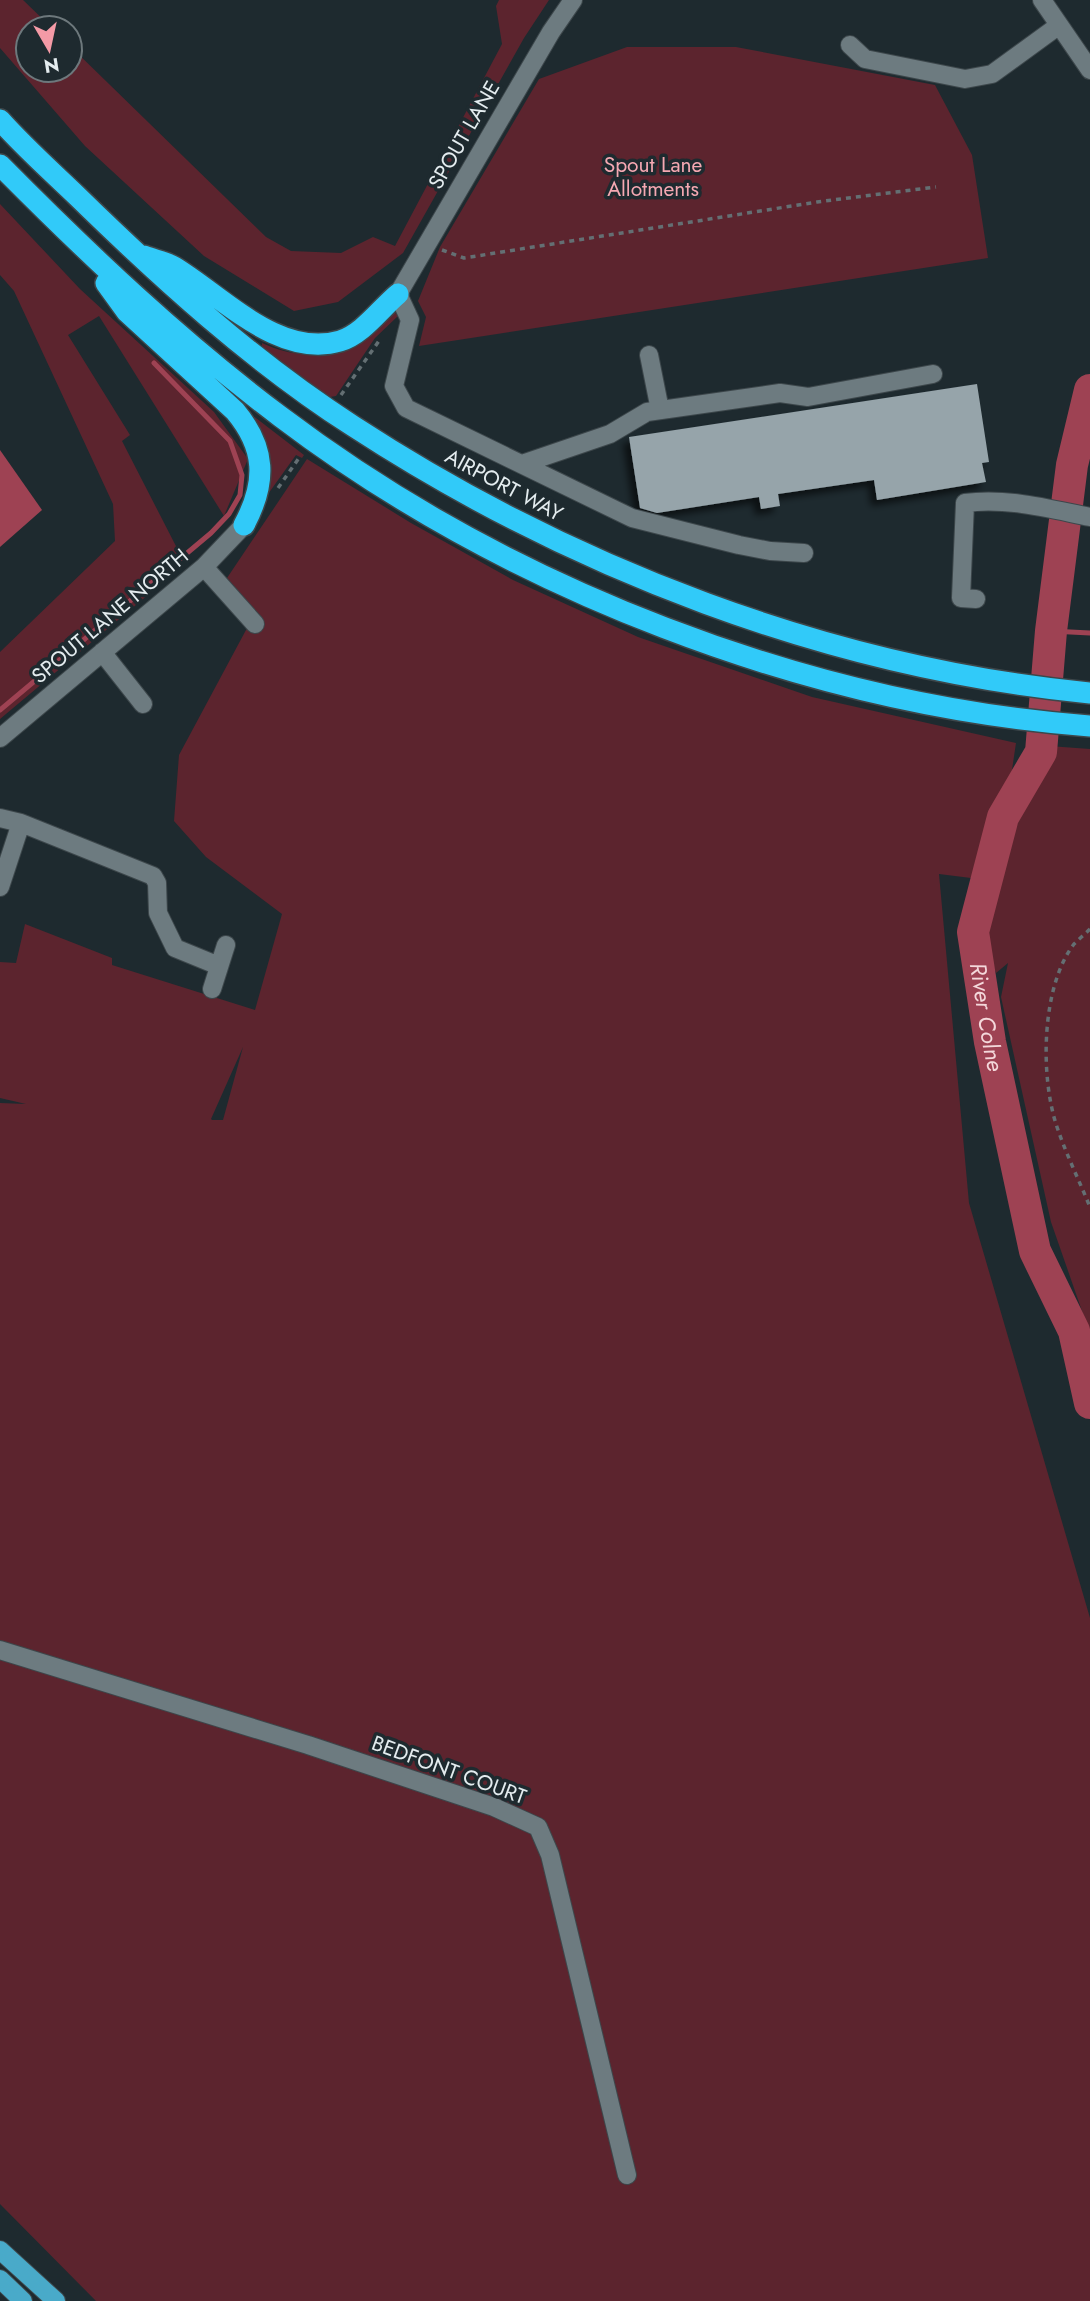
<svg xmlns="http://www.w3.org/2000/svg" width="1090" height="2301" font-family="Jost,sans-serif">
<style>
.green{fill:#5c242e;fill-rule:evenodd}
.water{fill:#9e4253}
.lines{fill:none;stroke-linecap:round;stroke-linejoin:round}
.stream{stroke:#9e4253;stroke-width:5}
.river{stroke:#9e4253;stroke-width:32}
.building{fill:#96a4aa;filter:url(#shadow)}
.minor-casing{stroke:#3d474b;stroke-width:20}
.major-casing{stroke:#3d474b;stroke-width:20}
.highway-casing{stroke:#3d474b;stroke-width:24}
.path{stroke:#646f73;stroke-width:3.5;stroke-dasharray:5 5;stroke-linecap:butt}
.minor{stroke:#6d7b80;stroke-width:18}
.major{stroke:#49aac9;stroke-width:18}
.highway{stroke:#31caf9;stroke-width:21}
.labels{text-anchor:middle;stroke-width:7;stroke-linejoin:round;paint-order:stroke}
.street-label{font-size:21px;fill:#e4ecef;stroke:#1e2a2f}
.park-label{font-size:21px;fill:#f5a8b2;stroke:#1e2a2f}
.water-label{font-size:23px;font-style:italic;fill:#f4d8db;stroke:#1e2a2f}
</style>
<defs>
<filter id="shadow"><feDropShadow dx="-6" dy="6" stdDeviation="3.5" flood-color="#0009"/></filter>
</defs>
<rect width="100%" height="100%" fill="#1e2a2f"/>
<path class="green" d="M 0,0 L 23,0 L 52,28 L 28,28 L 28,70 L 70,70 L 70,46 L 266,237 L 291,251 L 341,253 L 373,237 L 395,246 L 502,44 L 496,6 L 499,0 L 549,0 L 524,38 L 403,253 L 338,302 L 294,311 L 204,256 L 85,146 L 0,48 Z
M 627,47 L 736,47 L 935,85 L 972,155 L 988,258 L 419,346 L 426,317 L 418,301 L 440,247 L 539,79 Z
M 0,204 L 80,289 L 214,412 L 248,459 L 224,516 L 99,316 L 68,335 L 130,435 L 122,441 L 179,552 L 180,568 L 0,719 L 0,652 L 115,541 L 113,504 L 14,291 L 0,275 Z
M 394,311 L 398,316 L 375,338 L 336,396 L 330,397 L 262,349 L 262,343 C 319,370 347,340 394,311 Z
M 235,402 L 304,455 L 302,458 L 296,455 L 258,508 L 264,483 Z
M 307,459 L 411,523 L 513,580 L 638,637 L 812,697 L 1016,743 L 1009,790 L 971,878 L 939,874 L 969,1203 L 1090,1618 L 1090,2301 L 96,2301 L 0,2204 L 0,1103 L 26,1104 L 0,1098 L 0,962 L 16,963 L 25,924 L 112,958 L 112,965 L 255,1010 L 282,914 L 206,857 L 174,821 L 179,755 L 246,630 L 261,618 L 227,578 ZM 243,1047 L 223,1120 L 212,1120 L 211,1119 Z
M 1049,746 L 1090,749 L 1090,1334 L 1051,1222 L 1001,997 L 1008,963 L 996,973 L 983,937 L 1011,839 Z"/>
<path class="water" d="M 0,450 L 42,510 L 0,547 Z"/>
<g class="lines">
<path class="stream" d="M 1051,631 L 1090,633
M 0,710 L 211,533 L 229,514 L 240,495 L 242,475 L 230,441 L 154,363"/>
<path class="river" id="s1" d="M 1090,390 L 1072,465 L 1051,631 L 1041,752 L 1003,817 L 973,932 L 990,1042 L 1035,1251 L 1074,1331 L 1090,1403"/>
</g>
<path class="building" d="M 977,384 L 989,462 L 982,463 L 986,482 L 877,500 L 874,480 L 778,494 L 780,506 L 761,509 L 759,497 L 657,513 L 640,508 L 629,437 Z"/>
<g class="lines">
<defs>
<path id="minor" d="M 573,0 L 551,32 L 398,294 L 410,320 L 394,386 L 406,408 L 632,518 L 739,545 L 770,551 L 804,553
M 1042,0 L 1090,70
M 850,45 L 865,59 L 965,79 L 992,74 L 1058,26
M 649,355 L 660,410
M 522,464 L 610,434 L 647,412 L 780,393 L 808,397 L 933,374
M 204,567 L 255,624
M 976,599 L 961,598 L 965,503 C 1006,497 1050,509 1090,517
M 102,652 L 143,704
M 0,738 L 204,567 L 244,525
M 0,818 L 21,823 L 0,887
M 21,823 L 153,876 L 157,883 L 158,913 L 175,948 L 219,966
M 212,989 L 226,945
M 0,1650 L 308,1745 L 494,1807 L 538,1827 L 550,1855 L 627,2175"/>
<path id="major" d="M 0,2250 L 56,2301
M 0,2279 L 23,2301"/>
<path id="highway" d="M 0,120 C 24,147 51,171 77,196 C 162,279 252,361 353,426 C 571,568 830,668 1090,693
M 0,165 C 89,255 180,341 281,417 C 507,588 808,705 1090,726
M 144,256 C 154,260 166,262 174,267 C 222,296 279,359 340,341 C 363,334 380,309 398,294
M 106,283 L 127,312 L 235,411 C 266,448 267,482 244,525"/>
</defs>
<use href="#minor" class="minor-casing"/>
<use href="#major" class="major-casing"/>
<use href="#highway" class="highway-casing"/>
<path class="path" d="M 442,250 L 464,258 L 817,202 L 936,187
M 341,395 L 381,338
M 278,488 L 299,458
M 1090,929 C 1085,934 1079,939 1074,944 C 1041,987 1040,1077 1057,1127 C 1066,1154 1079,1180 1090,1207"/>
<use href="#minor" class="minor"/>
<use href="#major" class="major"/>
<use href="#highway" class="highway"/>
</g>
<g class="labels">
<g class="street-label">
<text transform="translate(464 135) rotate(-60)" y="7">SPOUT LANE</text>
<text transform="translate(504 485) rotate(28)" y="7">AIRPORT WAY</text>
<text transform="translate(110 616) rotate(-40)" y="7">SPOUT LANE NORTH</text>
<text transform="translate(449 1770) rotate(20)" y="7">BEDFONT COURT</text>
</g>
<g class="park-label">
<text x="653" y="172">Spout Lane<tspan x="653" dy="24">Allotments</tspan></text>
</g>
<g class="water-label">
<text dy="8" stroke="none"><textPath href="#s1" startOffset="646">River Colne</textPath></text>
</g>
</g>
<g transform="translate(49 49) rotate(171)"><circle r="33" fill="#1e2a2f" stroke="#6d787c" stroke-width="2"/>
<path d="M0-5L12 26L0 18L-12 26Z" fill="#f49aa6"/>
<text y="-10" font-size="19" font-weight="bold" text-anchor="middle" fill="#e4ecef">N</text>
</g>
</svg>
